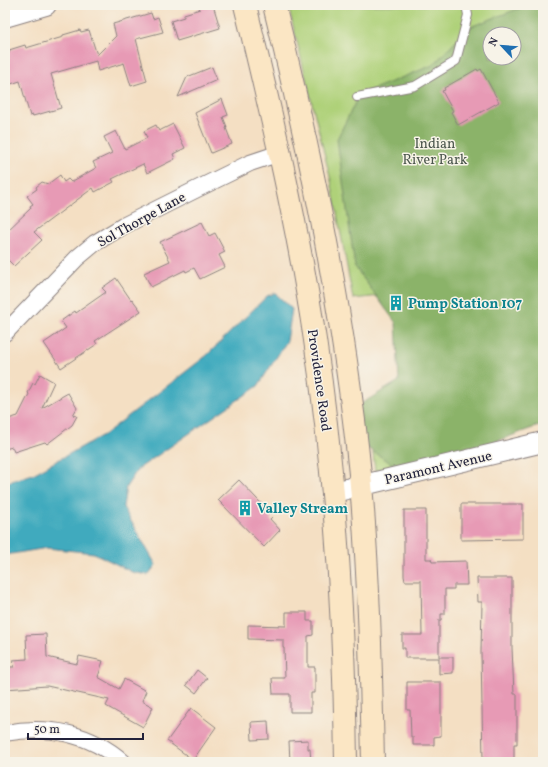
<svg xmlns="http://www.w3.org/2000/svg" width="548" height="767" font-family="Vollkorn,serif">
<style>
.green{fill:#afd179;stroke:#687a5a;fill-rule:evenodd}
.forest{fill:#8bb369;stroke:#566a52;fill-rule:evenodd}
.water{fill:#3faabe;stroke:#30667c}
.building{fill:#e79ab5}
.lines{fill:none;stroke-linecap:round;stroke-linejoin:round}
.service-casing{stroke:#8b807f;stroke-width:10}
.minor-casing{stroke:#8b807f;stroke-width:18}
.tertiary-casing{stroke:#8b807f;stroke-width:22}
.secondary-casing{stroke:#8b807f;stroke-width:24}
.path{stroke:#8b807f;stroke-width:2.5;stroke-dasharray:3 3;stroke-linecap:butt}
.service{stroke:#fff;stroke-width:8}
.minor{stroke:#fff;stroke-width:16}
.tertiary{stroke:#fff;stroke-width:20}
.secondary{stroke:#fbe6c4;stroke-width:22}
.labels{text-anchor:middle;stroke-width:3;stroke-linejoin:round;paint-order:stroke}
.park-label{font-size:14px;fill:#4c574e;stroke:#f7f3e8}
.street-label{font-size:14px;fill:#22223b;stroke:#f7f3e8}
.culture-label{font-size:14px;font-weight:bold;fill:#0d838f;stroke:#f7f3e8;text-anchor:start}
</style>
<rect width="100%" height="100%" fill="#f7f3e8"/>
<filter id="ink" filterUnits="userSpaceOnUse"><feTurbulence type="fractalNoise" baseFrequency=".025" numOctaves="2"/><feDisplacementMap in="SourceGraphic" scale="8" xChannelSelector="R" yChannelSelector="G"/><feConvolveMatrix kernelMatrix="1 2 1 2 8 2 1 2 1" color-interpolation-filters="sRGB"/></filter>
<filter id="wash" filterUnits="userSpaceOnUse"><feTurbulence type="fractalNoise" baseFrequency=".012" numOctaves="4" result="noise"/><feDisplacementMap in="SourceGraphic" scale="16" xChannelSelector="R" yChannelSelector="G"/><feGaussianBlur stdDeviation="0.9" result="paint"/><feColorMatrix in="noise" values="0 0 0 0 0 0 0 0 0 0 0 0 0 0 0 0 0 1.4 0 .05"/><feComposite in="paint" operator="in"/></filter>
<g filter="url(#wash)">
<rect width="100%" height="100%" fill="#f4dfc3"/>
<path class="green" d="M 288,5 L 543,5 L 543,425 L 375,471 L 368,410 L 409,392 L 398,294 L 353,299 L 331,181 ZM 490,34 L 514,34 L 514,58 L 490,58 Z"/>
<path class="forest" d="M 528,5 L 543,5 L 543,424 L 435,464 L 394,465 L 361,444 L 354,408 L 399,381 L 396,323 L 355,267 L 337,139 L 359,95 L 433,65 L 470,27 ZM 490,34 L 514,34 L 514,58 L 490,58 Z"/>
<path class="water" d="M 275,293 L 292,309 L 287,341 L 258,386 L 138,469 L 126,487 L 123,507 L 156,565 L 148,575 L 132,572 L 94,553 L 47,548 L 5,555 L 5,483 L 33,474 L 105,434 L 206,356 L 267,296 Z"/>
<g id="blocks">
<path class="building" d="M 198,5 L 213,5 L 220,28 L 177,41 L 171,21 L 184,17 L 184,14 L 200,9 Z
M 151,13 L 153,19 L 158,17 L 163,32 L 136,39 L 147,81 L 131,86 L 124,63 L 98,71 L 96,61 L 51,74 L 61,108 L 33,116 L 33,115 L 30,116 L 20,81 L 5,86 L 5,54 L 10,52 L 9,50 L 25,45 L 26,48 L 63,37 L 63,35 L 80,30 L 81,32 L 89,30 L 97,55 L 116,36 L 113,24 Z
M 212,67 L 217,80 L 178,97 L 187,77 Z
M 477,69 L 478,71 L 481,69 L 499,102 L 458,125 L 451,112 L 453,111 L 442,91 L 445,90 L 444,88 Z
M 222,99 L 228,115 L 223,117 L 227,127 L 226,128 L 232,144 L 211,153 L 195,113 Z
M 173,124 L 185,148 L 173,154 L 175,159 L 147,173 L 143,164 L 112,179 L 114,182 L 95,192 L 93,188 L 34,232 L 42,240 L 14,266 L 5,257 L 5,233 L 31,208 L 30,206 L 33,204 L 27,196 L 37,189 L 36,187 L 42,182 L 48,184 L 60,175 L 64,182 L 68,179 L 71,182 L 96,168 L 93,162 L 112,153 L 104,137 L 116,131 L 125,149 L 147,138 L 144,131 L 156,125 L 159,131 Z
M 202,222 L 209,236 L 215,233 L 225,252 L 219,255 L 225,267 L 200,279 L 194,268 L 186,272 L 185,270 L 151,287 L 144,273 L 170,261 L 160,242 Z
M 116,278 L 131,300 L 132,299 L 141,311 L 95,341 L 97,344 L 61,368 L 44,343 L 66,328 L 61,321 L 75,311 L 76,313 L 106,292 L 102,288 Z
M 40,374 L 54,382 L 42,408 L 68,393 L 77,408 L 73,415 L 77,416 L 72,425 L 47,444 L 45,442 L 14,452 L 12,447 L 5,449 L 5,420 L 18,416 L 29,394 L 28,393 L 33,383 L 35,384 Z
M 239,480 L 273,516 L 270,519 L 280,530 L 264,547 L 218,500 Z
M 461,504 L 523,504 L 523,539 L 461,540 Z
M 404,510 L 426,510 L 426,559 L 431,559 L 432,562 L 466,561 L 467,585 L 454,585 L 454,589 L 445,589 L 445,614 L 441,614 L 441,620 L 439,620 L 439,657 L 453,657 L 453,673 L 439,674 L 439,658 L 405,658 L 405,648 L 402,648 L 402,635 L 422,635 L 421,581 L 405,581 L 404,576 Z
M 477,578 L 512,578 L 512,648 L 514,694 L 517,694 L 517,744 L 514,744 L 514,762 L 483,762 L 481,652 L 482,602 L 478,602 Z
M 286,612 L 307,612 L 307,621 L 313,621 L 313,635 L 308,636 L 308,667 L 315,667 L 315,693 L 311,693 L 311,712 L 290,712 L 290,694 L 273,694 L 272,678 L 285,678 L 284,648 L 283,648 L 283,640 L 248,639 L 248,625 L 286,626 Z
M 46,634 L 47,657 L 77,664 L 79,656 L 103,661 L 98,677 L 119,689 L 124,679 L 146,691 L 142,701 L 153,707 L 143,727 L 106,706 L 109,700 L 47,686 L 5,689 L 5,667 L 14,667 L 13,660 L 27,659 L 26,635 Z
M 197,670 L 207,678 L 196,693 L 186,685 Z
M 407,682 L 441,682 L 441,736 L 434,737 L 434,745 L 413,745 L 413,737 L 411,737 L 410,710 L 407,710 Z
M 191,708 L 216,727 L 193,760 L 167,741 Z
M 268,721 L 269,739 L 252,740 L 251,722 Z
M 308,740 L 308,749 L 310,749 L 311,762 L 290,762 L 289,741 Z"/>
</g>
</g>
<g filter="url(#ink)">
<use href="#blocks" fill-opacity="0" stroke="#8b807f" stroke-width="1"/>
<g class="lines">
<defs>
<path id="service" d="M 357,97 L 415,86 L 456,61 L 468,15 L 466,5"/>
<path id="minor" d="M 5,333 L 77,258 L 95,243 L 123,226 L 195,190 L 250,163 L 280,153
M 5,733 C 48,725 90,733 123,762"/>
<path id="tertiary" d="M 5,17 L 46,5
M 334,492 L 543,442"/>
<path id="secondary" d="M 245,5 C 272,116 298,227 315,340 C 336,480 344,621 346,762
M 274,5 C 312,160 344,315 360,474 C 369,570 371,666 373,762"/>
</defs>
<use href="#service" class="service-casing"/>
<use href="#minor" class="minor-casing"/>
<use href="#tertiary" class="tertiary-casing"/>
<use href="#secondary" class="secondary-casing"/>
<path class="path" d="M 61,9 L 76,5"/>
<use href="#service" class="service"/>
<use href="#minor" class="minor"/>
<use href="#tertiary" class="tertiary"/>
<use href="#secondary" class="secondary"/>
</g>
</g>
<defs>
<symbol id="building-bare" viewBox="-9 -9 18 18"><path d="M-4-6H4V6H1V3H-1V6H-4ZM-2.5-4.3h1.7v1.8h-1.7ZM.8-4.3h1.7v1.8H.8ZM-2.5-1h1.7V.8h-1.7ZM.8-1h1.7V.8H.8Z" fill="#0f9aa8" stroke="#f7f3e8" stroke-width="2.5" paint-order="stroke"/></symbol>
</defs>
<g fill-rule="evenodd">
<use href="#building-bare" x="385" y="292" width="22" height="22"/>
<use href="#building-bare" x="234" y="497" width="22" height="22"/>
</g>
<g class="labels">
<g class="park-label">
<text x="435" y="148">Indian<tspan x="435" dy="16">River Park</tspan></text>
</g>
<g class="street-label">
<text transform="translate(141 219) rotate(-29)" y="5">Sol Thorpe Lane</text>
<text transform="translate(320 380) rotate(82)" y="5">Providence Road</text>
<text transform="translate(438 467) rotate(-13)" y="5">Paramont Avenue</text>
</g>
<g class="culture-label">
<text x="408" y="308">Pump Station 107</text>
<text x="257" y="513">Valley Stream</text>
</g>
</g>
<rect width="548" height="767" fill="none" stroke="#f7f3e8" stroke-width="20"/>
<g transform="translate(502 46) rotate(296)"><circle r="19" fill="#f7f3e8" stroke="#a29fa3"/>
<path d="M0-3L7 15L0 10L-7 15Z" fill="#1f6fb2"/>
<text y="-6" font-size="11" font-weight="bold" text-anchor="middle" fill="#22223b">N</text>
</g>
<path d="M28 733v6h115v-6" fill="none" stroke="#22223b" stroke-width="2"/>
<text x="34" y="733" font-size="12" fill="#22223b" stroke="#f7f3e8" stroke-width="3" paint-order="stroke">50 m</text>
</svg>
